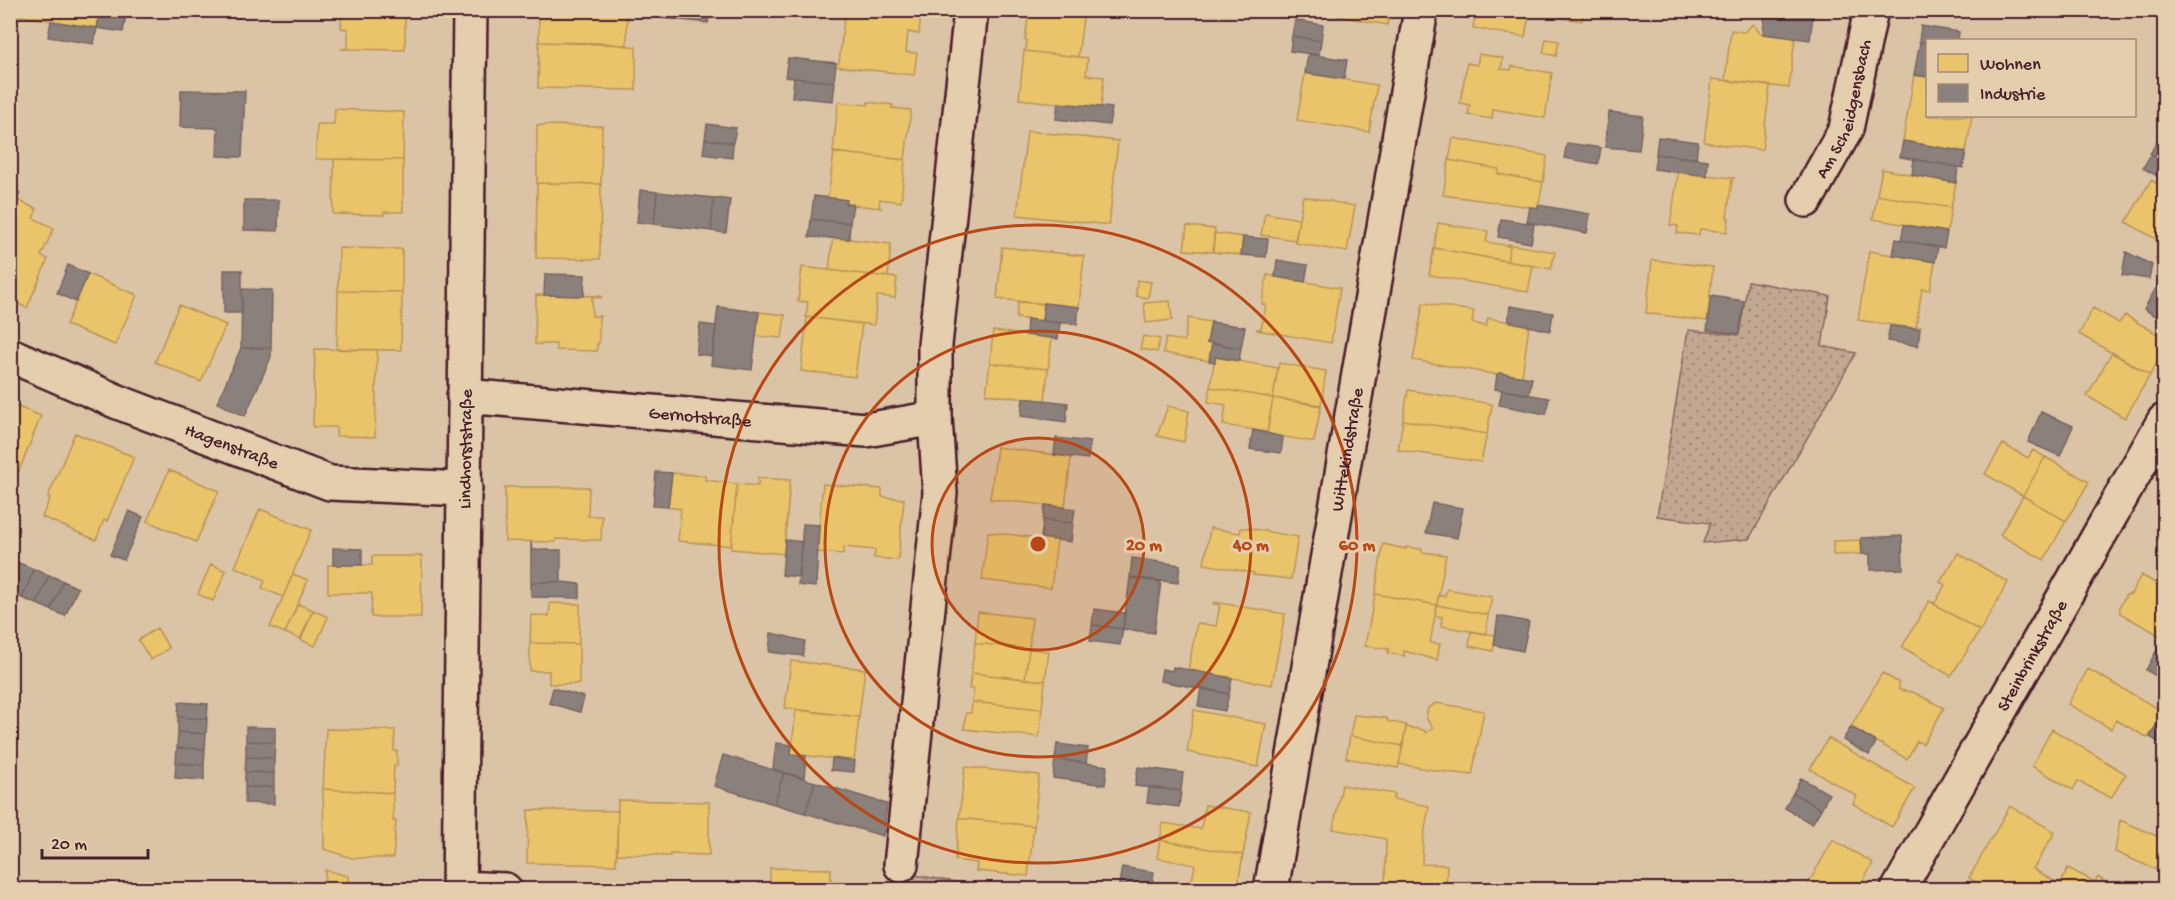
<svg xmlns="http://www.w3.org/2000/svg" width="2175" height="900" font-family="'Gochi Hand',sans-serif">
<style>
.grass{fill:url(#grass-dots);stroke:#86645e;stroke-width:1.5}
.homes{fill:#e9c46a;stroke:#b99257;stroke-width:1.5}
.industry{fill:#8a817c;stroke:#776464;stroke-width:1.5}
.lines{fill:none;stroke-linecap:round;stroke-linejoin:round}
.minor-casing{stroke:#4a1f2b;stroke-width:38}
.minor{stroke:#e4cead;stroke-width:33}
.ring{fill:none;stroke:#b94815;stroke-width:3}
.labels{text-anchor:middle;stroke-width:6;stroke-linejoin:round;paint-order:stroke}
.street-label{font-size:18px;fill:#4a1f2b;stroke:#e4cead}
.centre{fill:#b94815;stroke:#e4cead;stroke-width:3}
.ring-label{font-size:18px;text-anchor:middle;font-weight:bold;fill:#b94815;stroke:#e4cead;stroke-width:6;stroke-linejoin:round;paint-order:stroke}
</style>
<defs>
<pattern id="grass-dots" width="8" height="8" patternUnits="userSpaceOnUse" patternTransform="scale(1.5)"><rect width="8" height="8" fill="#c3a891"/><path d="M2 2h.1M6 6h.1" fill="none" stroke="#a08877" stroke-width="1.8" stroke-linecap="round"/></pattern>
</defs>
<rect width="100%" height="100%" fill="#dbc4a5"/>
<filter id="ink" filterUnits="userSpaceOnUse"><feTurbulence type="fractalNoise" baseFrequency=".0167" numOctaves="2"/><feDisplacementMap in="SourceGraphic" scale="12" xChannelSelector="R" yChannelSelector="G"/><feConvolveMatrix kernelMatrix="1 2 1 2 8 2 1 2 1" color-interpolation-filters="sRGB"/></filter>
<g filter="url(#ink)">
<path class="grass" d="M 1748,281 L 1830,296 L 1822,346 L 1856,353 L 1749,539 L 1703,543 L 1710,523 L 1657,516 L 1688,330 L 1739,335 Z
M 909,874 L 997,889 L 906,890 Z"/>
<path class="homes" d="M 16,10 L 100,10 L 97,28 L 15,15 Z
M 342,10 L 405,10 L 405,50 L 341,49 L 348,48 L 348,29 L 341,28 Z
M 539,10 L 627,10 L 627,45 L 539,42 Z
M 845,10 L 921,12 L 919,34 L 908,32 L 906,52 L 917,53 L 914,75 L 835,66 L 836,63 L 839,63 Z
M 1029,10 L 1084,10 L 1078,57 L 1024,51 L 1026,49 L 1027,40 L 1025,40 Z
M 1305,10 L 1390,10 L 1387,25 Z
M 1476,10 L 1530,10 L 1525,37 L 1473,28 Z
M 1551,10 L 1584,10 L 1582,21 L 1562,18 L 1563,13 Z
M 1753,24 L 1760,33 L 1795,38 L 1789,88 L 1725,80 L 1731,30 L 1744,32 Z
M 1546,39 L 1559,41 L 1556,56 L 1543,53 Z
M 539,42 L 604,43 L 636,47 L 636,90 L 538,88 Z
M 1024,51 L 1088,58 L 1086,75 L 1104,77 L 1101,108 L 1019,99 Z
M 1479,54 L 1503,58 L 1501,69 L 1511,70 L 1512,66 L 1552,73 L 1545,118 L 1493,109 L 1492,119 L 1468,115 L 1470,105 L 1460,103 L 1467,63 L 1477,65 Z
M 1305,73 L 1377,85 L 1369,132 L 1297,120 Z
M 1914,75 L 1928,77 L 1928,116 L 1972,116 L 1966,152 L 1903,141 Z
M 1712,79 L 1770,86 L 1762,150 L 1704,142 Z
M 838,102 L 868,105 L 868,102 L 893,105 L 892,108 L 911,110 L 905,160 L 833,152 Z
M 335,109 L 404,112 L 403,160 L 316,159 L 317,124 L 334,124 Z
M 537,125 L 602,126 L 601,184 L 537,183 Z
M 1027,131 L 1118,141 L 1109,225 L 1017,215 Z
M 1453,138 L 1547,156 L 1543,182 L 1498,174 L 1499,169 L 1449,160 Z
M 834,152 L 905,160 L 901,202 L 880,199 L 879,206 L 881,208 L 846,204 L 847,200 L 828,198 Z
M 334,159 L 403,160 L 403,212 L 384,212 L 384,215 L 333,214 Z
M 1449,160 L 1499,169 L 1498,174 L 1543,182 L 1538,208 L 1443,195 Z
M 1882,169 L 1956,183 L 1951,208 L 1877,195 Z
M 1676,172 L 1734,178 L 1732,180 L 1727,218 L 1729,218 L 1727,232 L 1700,229 L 1699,235 L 1677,233 L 1678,226 L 1670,225 L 1678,174 Z
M 2151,180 L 2164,188 L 2164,244 L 2126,222 Z
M 537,183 L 601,184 L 600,259 L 536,258 Z
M 1877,195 L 1951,208 L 1947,232 L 1873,219 Z
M 1303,196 L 1355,206 L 1347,252 L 1295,243 Z
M 17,200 L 37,209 L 33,218 L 54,228 L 41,256 L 48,259 L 27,308 L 10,300 L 10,215 Z
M 1265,213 L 1299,219 L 1295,240 L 1261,235 Z
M 1438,223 L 1488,231 L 1486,242 L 1510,246 L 1507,261 L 1434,248 Z
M 1187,226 L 1215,229 L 1213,252 L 1184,250 Z
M 1214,233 L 1243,237 L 1241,255 L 1213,252 Z
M 833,237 L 891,244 L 888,277 L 829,270 Z
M 1508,244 L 1555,252 L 1551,269 L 1507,261 L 1510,246 L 1507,246 Z
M 2162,246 L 2164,247 L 2164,263 L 2155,259 Z
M 1002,247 L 1084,256 L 1079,307 L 997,299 Z
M 339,248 L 402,249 L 402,292 L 338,291 Z
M 1434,248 L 1533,266 L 1528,292 L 1429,275 Z
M 1869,251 L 1935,262 L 1930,290 L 1922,289 L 1916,327 L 1921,327 L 1920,329 L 1858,320 Z
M 1652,260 L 1713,267 L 1707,321 L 1646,313 Z
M 802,267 L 897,278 L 895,298 L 877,296 L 874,325 L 806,317 L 808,302 L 798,301 Z
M 88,274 L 137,295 L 115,345 L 66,325 Z
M 1267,275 L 1340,288 L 1331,343 L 1257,330 L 1257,329 L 1261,329 L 1266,305 L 1262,304 Z
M 1137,280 L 1151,282 L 1148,298 L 1136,296 Z
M 338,291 L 402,292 L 401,350 L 337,349 Z
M 536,295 L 601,296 L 601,298 L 592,297 L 592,316 L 601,316 L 599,317 L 599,344 L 597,344 L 597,351 L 556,350 L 556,344 L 535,344 Z
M 1170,301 L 1172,320 L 1146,323 L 1144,303 Z
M 1018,302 L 1044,304 L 1042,321 L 1016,318 Z
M 1423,303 L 1474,311 L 1472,323 L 1486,326 L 1488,318 L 1529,325 L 1522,377 L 1499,373 L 1499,375 L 1413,360 Z
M 179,305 L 226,325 L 201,382 L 155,362 Z
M 2093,308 L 2119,323 L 2125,315 L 2164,338 L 2164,350 L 2150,375 L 2079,334 Z
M 759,312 L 785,315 L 782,338 L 756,336 Z
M 807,317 L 862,324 L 855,377 L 801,371 Z
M 1188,318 L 1211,322 L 1207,343 L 1212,343 L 1209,361 L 1163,353 L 1166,338 L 1184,341 Z
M 993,331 L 1052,338 L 1048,369 L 990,363 Z
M 1143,336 L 1160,339 L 1157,352 L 1140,349 Z
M 315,349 L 377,350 L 375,437 L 336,436 L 336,427 L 313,427 Z
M 2112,352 L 2150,375 L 2125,418 L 2087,396 Z
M 1215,357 L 1278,368 L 1273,398 L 1210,387 Z
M 990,363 L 1048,369 L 1045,401 L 986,394 Z
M 1279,363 L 1326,371 L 1321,405 L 1273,398 Z
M 1210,387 L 1273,398 L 1267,432 L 1223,425 L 1226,405 L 1208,402 Z
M 1408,390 L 1492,404 L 1487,434 L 1403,420 Z
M 1273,398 L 1321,406 L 1314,442 L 1267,434 Z
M 10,404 L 41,416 L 17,476 L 10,474 Z
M 1168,406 L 1189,411 L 1184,442 L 1157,436 Z
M 1403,420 L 1487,434 L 1481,462 L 1398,450 Z
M 75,433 L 134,457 L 107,521 L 104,520 L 96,540 L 42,517 L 50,498 L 48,497 Z
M 2003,444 L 2028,458 L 2033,450 L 2045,457 L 2023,496 L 1985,474 Z
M 997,447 L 1071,457 L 1065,507 L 990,499 Z
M 2045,457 L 2089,482 L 2066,521 L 2023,496 Z
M 169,470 L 219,491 L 196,542 L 147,521 Z
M 672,473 L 705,476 L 705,480 L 737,484 L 731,546 L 678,541 L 681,509 L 668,507 Z
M 758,478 L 790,480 L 784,554 L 731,549 L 737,484 L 758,486 Z
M 823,484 L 882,489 L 882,497 L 904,499 L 898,560 L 874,558 L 875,550 L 844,547 L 843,554 L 817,552 Z
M 505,487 L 589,487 L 588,516 L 602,516 L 601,540 L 556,539 L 556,542 L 505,541 Z
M 2023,496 L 2066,521 L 2044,560 L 2000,535 Z
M 260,509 L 311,530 L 283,597 L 262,588 L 265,580 L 235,567 Z
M 1210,528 L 1240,533 L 1241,528 L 1248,528 L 1298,537 L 1291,579 L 1253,575 L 1254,573 L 1204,564 Z
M 988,532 L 1057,540 L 1051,588 L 982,580 Z
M 1861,540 L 1862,554 L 1833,555 L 1833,541 Z
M 1383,544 L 1406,549 L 1406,547 L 1422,549 L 1422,552 L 1446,555 L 1437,605 L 1375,594 Z
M 1958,553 L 2008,582 L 1980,631 L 1929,601 L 1935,603 L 1945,585 L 1940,582 Z
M 372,556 L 422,556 L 421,617 L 371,617 L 372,593 L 328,593 L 328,565 L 372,565 Z
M 211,564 L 226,571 L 213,601 L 198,594 Z
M 293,574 L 308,580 L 285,633 L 270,627 Z
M 2141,575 L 2164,588 L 2164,638 L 2120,613 L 2120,606 L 2126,595 L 2131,594 Z
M 1447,589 L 1492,597 L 1488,615 L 1437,605 L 1438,596 L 1445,596 Z
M 1375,594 L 1437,605 L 1430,643 L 1440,644 L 1437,660 L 1404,651 L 1404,656 L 1388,653 L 1389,649 L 1365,646 Z
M 1929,601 L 1980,631 L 1951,676 L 1902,647 Z
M 1214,602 L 1285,614 L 1272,685 L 1188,670 L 1197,623 L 1216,626 L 1220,605 L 1213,604 Z
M 550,603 L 580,604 L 579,644 L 530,643 L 531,615 L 549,616 Z
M 298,604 L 313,610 L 300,639 L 285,633 Z
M 1437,605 L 1488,615 L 1486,634 L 1441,626 L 1442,617 L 1435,616 Z
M 313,610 L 328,617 L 315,646 L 301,640 Z
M 978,612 L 1032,618 L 1029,649 L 975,643 Z
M 157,628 L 169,648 L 151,660 L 138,640 Z
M 1471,631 L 1496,635 L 1493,651 L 1469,646 Z
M 530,643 L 579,644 L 579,684 L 549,684 L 549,671 L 530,671 Z
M 975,643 L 1029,649 L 1025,679 L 971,673 Z
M 1029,649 L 1049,651 L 1045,681 L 1025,679 Z
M 791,661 L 865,669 L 859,717 L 785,708 Z
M 2088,669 L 2164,712 L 2148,738 L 2116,720 L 2111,729 L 2068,704 Z
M 971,673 L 1045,681 L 1042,709 L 972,702 L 974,689 L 969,689 Z
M 1882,673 L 1899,683 L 1899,690 L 1913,692 L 1944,708 L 1923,744 L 1917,741 L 1907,759 L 1851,727 Z
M 972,702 L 1042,709 L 1039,737 L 964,729 L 966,713 L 971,713 Z
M 1436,703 L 1484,711 L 1472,775 L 1439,771 L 1399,764 L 1406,727 L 1424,730 L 1426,733 L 1433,728 L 1426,718 L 1428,708 Z
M 796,710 L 859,717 L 854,761 L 791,754 Z
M 1194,710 L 1266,724 L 1258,767 L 1187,752 Z
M 1354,715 L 1387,718 L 1387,721 L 1406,725 L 1403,746 L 1350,736 Z
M 326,729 L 395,730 L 394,751 L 397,751 L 397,766 L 394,766 L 393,793 L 323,789 Z
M 2052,729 L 2126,774 L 2111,798 L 2078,781 L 2073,790 L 2032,766 Z
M 1350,736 L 1403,746 L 1398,768 L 1346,758 Z
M 1828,738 L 1915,788 L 1892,827 L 1853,804 L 1857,796 L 1810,769 Z
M 965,767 L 1039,775 L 1034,826 L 959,818 Z
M 1342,785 L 1395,794 L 1393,799 L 1429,806 L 1423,841 L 1422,864 L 1447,865 L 1446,890 L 1385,890 L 1386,839 L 1333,829 Z
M 323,789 L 393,793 L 393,821 L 396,821 L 393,858 L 352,858 L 324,849 Z
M 618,800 L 709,802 L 709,855 L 670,854 L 670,856 L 661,856 L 661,855 L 617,854 Z
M 1205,805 L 1251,812 L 1243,855 L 1160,840 L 1163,823 L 1201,829 Z
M 2010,806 L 2055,832 L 2033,869 L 2070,890 L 1990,890 L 1969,878 Z
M 528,810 L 618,811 L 616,865 L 527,863 Z
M 959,818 L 1034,826 L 1028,876 L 976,871 L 977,863 L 955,860 Z
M 2120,820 L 2164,839 L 2164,873 L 2115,852 Z
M 1160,840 L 1243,855 L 1237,890 L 1190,890 L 1195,865 L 1157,858 Z
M 1833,840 L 1873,863 L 1858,890 L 1818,890 L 1808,884 Z
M 770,868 L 831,869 L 831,890 L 770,890 Z
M 2068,868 L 2095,882 L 2098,877 L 2103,880 L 2100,885 L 2103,887 L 2102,890 L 2070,890 L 2060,884 Z
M 325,870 L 348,876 L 348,890 L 324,890 Z
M 361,884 L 416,885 L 416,890 L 361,890 Z"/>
<path class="industry" d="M 100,10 L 127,10 L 123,32 L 97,28 Z
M 208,10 L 241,10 L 240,18 L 207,13 Z
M 663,10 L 710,10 L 708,23 L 662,18 Z
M 1765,10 L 1790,10 L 1813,14 L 1810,40 L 1763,34 Z
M 1295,20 L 1323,25 L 1321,41 L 1292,36 Z
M 51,21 L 97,28 L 94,44 L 48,37 Z
M 1921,26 L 1959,32 L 1958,40 L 1928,40 L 1928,43 L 1919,42 Z
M 1292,36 L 1321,41 L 1319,55 L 1290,51 Z
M 1920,42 L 1928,44 L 1928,77 L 1914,75 Z
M 1308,54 L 1347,60 L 1344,79 L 1305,73 Z
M 788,58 L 836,63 L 834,82 L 785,77 Z
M 794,78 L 835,82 L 833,101 L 792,97 Z
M 181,90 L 245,91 L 242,157 L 217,156 L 218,128 L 180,127 Z
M 1058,103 L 1112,108 L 1109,125 L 1056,119 Z
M 1609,112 L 1643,116 L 1639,150 L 1605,147 Z
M 707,124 L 736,128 L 733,143 L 705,139 Z
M 2160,136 L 2164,139 L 2164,162 L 2150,154 Z
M 1658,137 L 1698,142 L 1696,159 L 1656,154 Z
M 705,139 L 733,143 L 732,158 L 703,154 Z
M 1903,141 L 1966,152 L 1963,168 L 1900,157 Z
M 1567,143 L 1601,148 L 1598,164 L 1564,158 Z
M 1656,154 L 1708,160 L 1707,176 L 1654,169 Z
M 2151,154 L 2164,162 L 2164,180 L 2143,168 Z
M 1914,159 L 1958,167 L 1956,183 L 1912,175 Z
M 10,189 L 20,193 L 10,215 Z
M 640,190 L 657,192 L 654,224 L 637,222 Z
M 657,192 L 714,198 L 711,231 L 654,224 Z
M 814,196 L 847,200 L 846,204 L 853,204 L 850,223 L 811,219 Z
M 714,198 L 730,200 L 726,233 L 711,231 Z
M 244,200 L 279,200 L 278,231 L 244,230 Z
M 1538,205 L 1590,214 L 1587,233 L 1527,222 L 1530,207 L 1538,208 Z
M 811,219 L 850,223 L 849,239 L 809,237 Z
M 1501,219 L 1534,224 L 1531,243 L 1498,237 Z
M 1904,225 L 1947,232 L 1944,248 L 1901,240 Z
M 1243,237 L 1268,239 L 1266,257 L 1241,255 Z
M 1896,239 L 1938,247 L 1935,262 L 1893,255 Z
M 2126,252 L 2152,265 L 2149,279 L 2122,275 Z
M 1277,260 L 1308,265 L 1305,282 L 1275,277 Z
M 68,265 L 88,274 L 76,302 L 57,293 Z
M 224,270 L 242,270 L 242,313 L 224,313 Z
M 545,274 L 585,275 L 584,296 L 544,295 Z
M 2159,283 L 2164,284 L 2164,321 L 2144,309 Z
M 242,289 L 272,290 L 271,348 L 241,348 Z
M 1711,296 L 1744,301 L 1739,334 L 1707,330 Z
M 1044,303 L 1079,307 L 1077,324 L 1042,321 Z
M 1510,306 L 1553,313 L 1550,331 L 1508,321 Z
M 718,307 L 759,312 L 752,370 L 711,365 Z
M 1027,319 L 1060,323 L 1058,339 L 1026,335 Z
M 1211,322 L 1245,327 L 1241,348 L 1207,343 Z
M 700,324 L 716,326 L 713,356 L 696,354 Z
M 1890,326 L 1920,329 L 1918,346 L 1887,341 Z
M 1212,343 L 1241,348 L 1239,361 L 1215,357 L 1215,362 L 1209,361 Z
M 241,348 L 271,348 L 271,357 L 245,416 L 217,403 Z
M 1499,373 L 1532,378 L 1529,394 L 1495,389 L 1497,374 Z
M 1502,390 L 1549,398 L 1546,414 L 1499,405 Z
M 1023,398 L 1068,403 L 1066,422 L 1021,416 Z
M 2041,412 L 2073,426 L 2060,456 L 2028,442 Z
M 1253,430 L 1283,437 L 1281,453 L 1250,449 Z
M 1056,438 L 1090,442 L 1088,459 L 1054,455 Z
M 656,472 L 672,473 L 668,507 L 653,506 Z
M 1432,503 L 1463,508 L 1457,538 L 1426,533 Z
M 1045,505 L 1075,509 L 1073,523 L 1043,520 Z
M 129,511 L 143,517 L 124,560 L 110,555 Z
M 1043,520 L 1073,523 L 1071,542 L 1041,538 Z
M 803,524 L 819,525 L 816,587 L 798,585 Z
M 1902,536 L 1903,569 L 1870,570 L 1870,554 L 1862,554 L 1861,538 Z
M 785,540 L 802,542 L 798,577 L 782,575 Z
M 531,542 L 532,550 L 561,550 L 561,582 L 531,582 Z
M 333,548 L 362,549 L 362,565 L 333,565 Z
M 1132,558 L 1180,565 L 1178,583 L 1130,577 Z
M 10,559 L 19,563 L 10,584 Z
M 19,563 L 34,569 L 22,598 L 10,593 L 10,584 Z
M 34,569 L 49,575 L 37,604 L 22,598 Z
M 49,575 L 63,581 L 51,610 L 37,604 Z
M 1130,578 L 1161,582 L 1154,633 L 1123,629 Z
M 63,581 L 78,588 L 65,616 L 51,610 Z
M 531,582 L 561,582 L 580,584 L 580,598 L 531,597 Z
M 1094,609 L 1124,613 L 1123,629 L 1092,625 Z
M 1498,616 L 1529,622 L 1523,651 L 1494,645 Z
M 1092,625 L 1123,629 L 1120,645 L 1090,641 Z
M 771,633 L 805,641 L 803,656 L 769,652 Z
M 2164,637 L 2164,681 L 2146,670 Z
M 1173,667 L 1232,678 L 1229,694 L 1160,681 L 1162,669 L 1172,671 Z
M 553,688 L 584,697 L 580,712 L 549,703 Z
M 1201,688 L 1229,694 L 1225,711 L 1198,706 Z
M 179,702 L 208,704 L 207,719 L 178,717 Z
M 2163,713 L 2164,714 L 2164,746 L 2150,737 Z
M 178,717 L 207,719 L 206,734 L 178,732 Z
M 246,727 L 275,728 L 275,742 L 246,741 Z
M 1851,727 L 1876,742 L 1869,755 L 1843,740 Z
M 178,732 L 206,734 L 205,749 L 177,748 Z
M 246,741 L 275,742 L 274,758 L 246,757 Z
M 776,743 L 792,745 L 791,754 L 806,756 L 804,778 L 773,769 Z
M 1057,744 L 1088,748 L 1086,763 L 1055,759 Z
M 177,748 L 205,749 L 204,765 L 176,763 Z
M 723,755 L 784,773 L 774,804 L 714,786 Z
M 246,757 L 274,758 L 274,773 L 245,772 Z
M 832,758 L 855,761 L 854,772 L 831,770 Z
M 1055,759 L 1107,766 L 1105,785 L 1053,778 Z
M 176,763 L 204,765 L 204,780 L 175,778 Z
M 1138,767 L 1183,773 L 1181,791 L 1135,786 Z
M 245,772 L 274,773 L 274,787 L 245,787 Z
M 784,773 L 815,782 L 805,813 L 774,804 Z
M 1801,778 L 1829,794 L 1821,809 L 1793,793 Z
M 815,782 L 887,804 L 883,836 L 805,813 Z
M 245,787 L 274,787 L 274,804 L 245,803 Z
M 1149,787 L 1181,791 L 1179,807 L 1147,803 Z
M 1793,793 L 1821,809 L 1812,824 L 1785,808 Z
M 1122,867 L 1154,872 L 1151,890 L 1118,890 Z"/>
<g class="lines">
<defs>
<g id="minor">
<path id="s1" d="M 1806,200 L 1846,129 L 1871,10"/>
<path id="s2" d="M 10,355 L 118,402 L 330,483 L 465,489"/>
<path id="s3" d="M 464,396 L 866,430 L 935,418"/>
<path d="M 901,865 L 940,493 L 935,418 L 935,345 L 971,10"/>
<path d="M 459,888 L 505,890"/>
<path id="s4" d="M 459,890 L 470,10"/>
<path id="s5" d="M 1271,890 L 1421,10"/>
<path id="s6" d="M 1898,890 L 2164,421"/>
</g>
</defs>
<use href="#minor" class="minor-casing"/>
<use href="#minor" class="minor"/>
</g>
</g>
<circle cx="1038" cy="544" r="106" fill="#b94815" fill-opacity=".12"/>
<g class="ring">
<circle cx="1038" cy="544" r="106"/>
<circle cx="1038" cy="544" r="213"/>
<circle cx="1038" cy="544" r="319"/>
</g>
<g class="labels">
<g class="street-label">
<text dy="6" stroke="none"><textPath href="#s1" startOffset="100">Am Scheidgensbach</textPath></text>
<text dy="6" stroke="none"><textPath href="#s3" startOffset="237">Gernotstraße</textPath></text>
<text dy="6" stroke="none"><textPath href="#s2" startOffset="240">Hagenstraße</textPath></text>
<text dy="6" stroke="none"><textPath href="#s4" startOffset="441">Lindhorststraße</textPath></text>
<text dy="6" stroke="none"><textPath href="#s5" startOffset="447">Wittekindstraße</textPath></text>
<text dy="6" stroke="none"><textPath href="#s6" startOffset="270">Steinbrinkstraße</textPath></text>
</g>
</g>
<circle cx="1038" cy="544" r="9" class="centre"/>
<g class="ring-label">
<text x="1144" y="550">20 m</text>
<text x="1251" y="550">40 m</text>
<text x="1357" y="550">60 m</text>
</g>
<rect width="2175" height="900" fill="none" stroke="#e4cead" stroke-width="36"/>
<rect x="18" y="18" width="2139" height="864" fill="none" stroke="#4a1f2b" stroke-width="2" filter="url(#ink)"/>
<rect x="1926" y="39" width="210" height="78" fill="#e4cead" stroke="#a68879" stroke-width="1.5"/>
<rect x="1938" y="54" width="30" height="18" fill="#e9c46a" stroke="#a68879" stroke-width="1.5"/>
<text x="1980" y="69" font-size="18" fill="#4a1f2b">Wohnen</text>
<rect x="1938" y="84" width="30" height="18" fill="#8a817c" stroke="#a68879" stroke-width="1.5"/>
<text x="1980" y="99" font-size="18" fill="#4a1f2b">Industrie</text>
<path d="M42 849v9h106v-9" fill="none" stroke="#4a1f2b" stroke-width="3"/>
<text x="51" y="849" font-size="18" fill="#4a1f2b" stroke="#e4cead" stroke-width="4.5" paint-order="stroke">20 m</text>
</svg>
